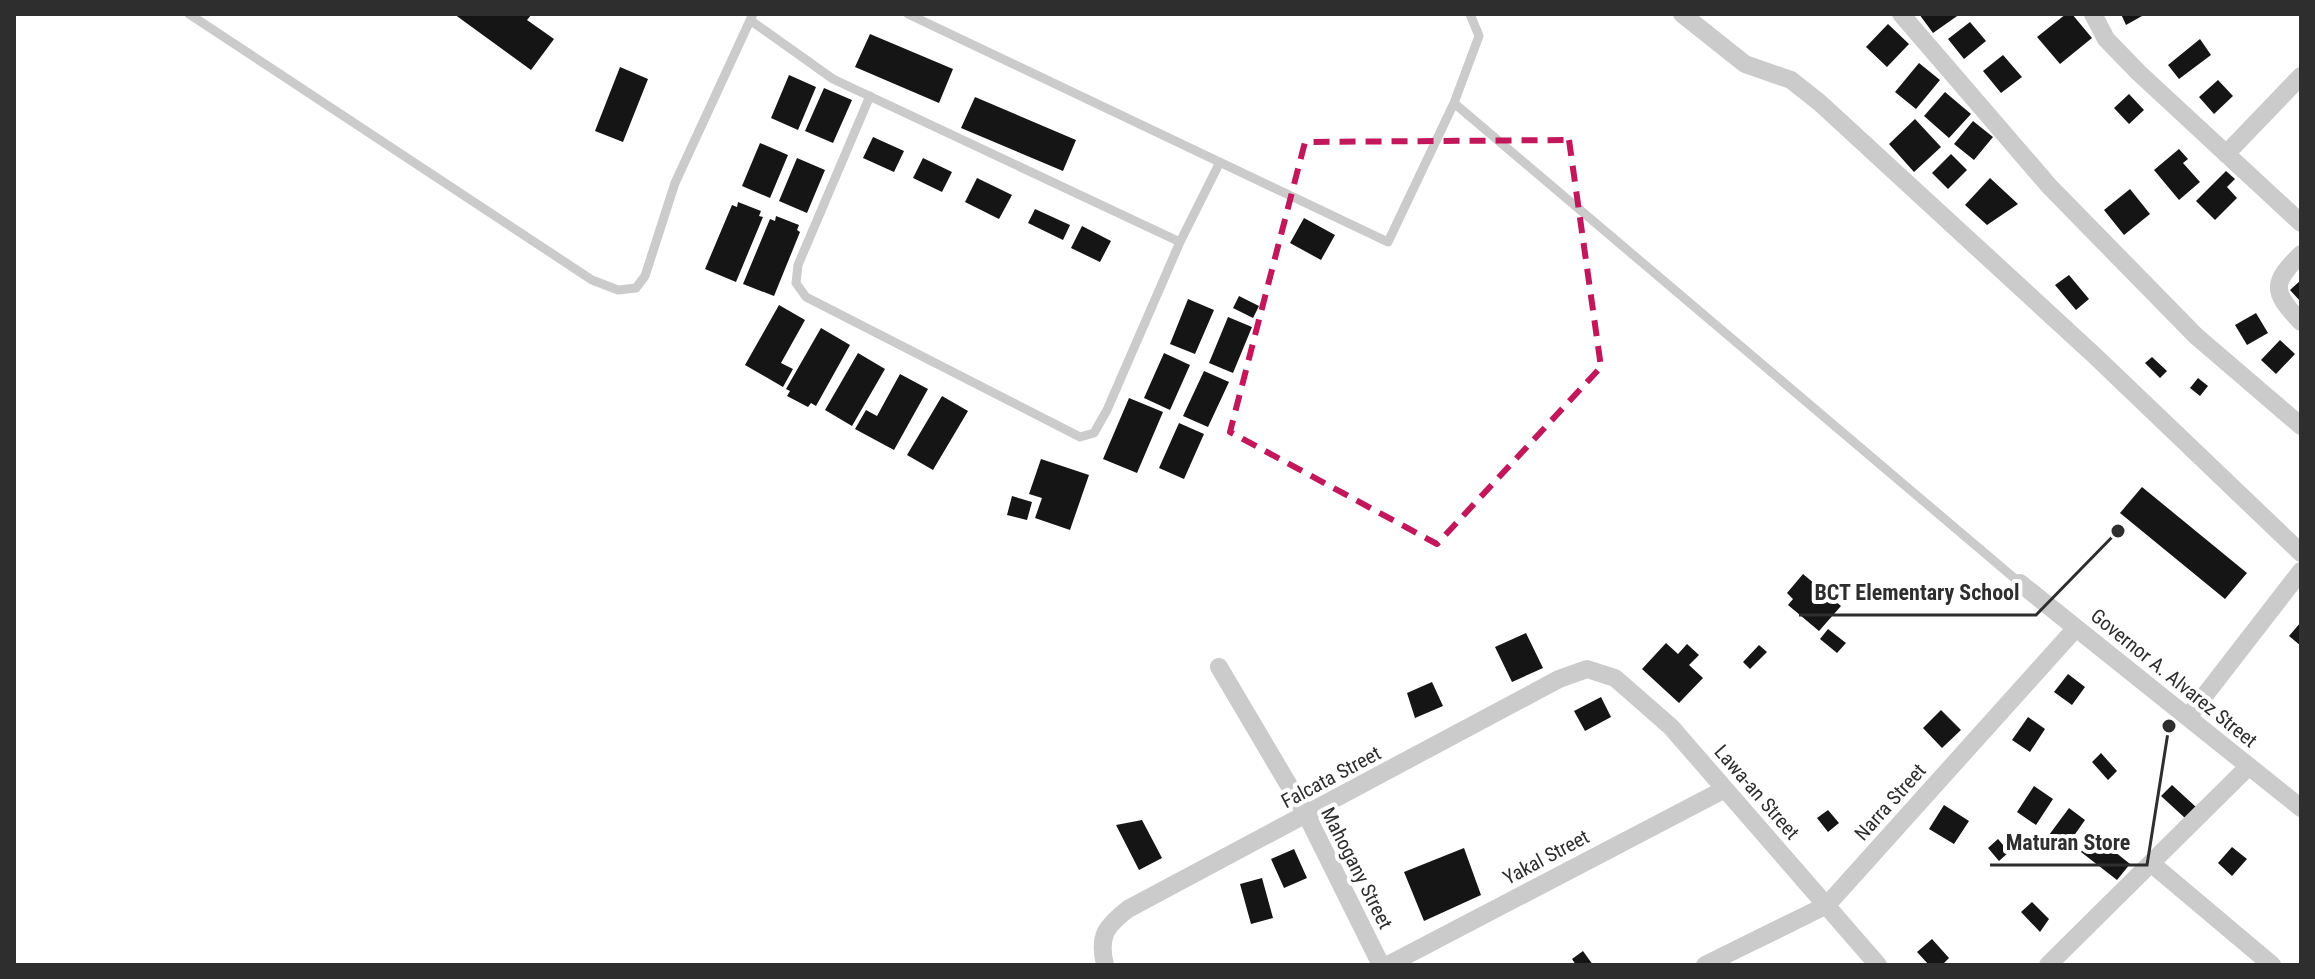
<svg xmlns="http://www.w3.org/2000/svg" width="2315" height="979" font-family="'Roboto Condensed',sans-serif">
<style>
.building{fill:#151515}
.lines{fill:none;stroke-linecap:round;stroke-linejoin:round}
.lane{stroke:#cbcbcb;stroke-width:9}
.street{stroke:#cbcbcb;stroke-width:18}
.marked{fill:none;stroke:#c2185b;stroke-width:6;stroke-dasharray:16 10;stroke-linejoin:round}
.labels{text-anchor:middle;stroke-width:8;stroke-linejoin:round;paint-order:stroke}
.street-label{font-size:20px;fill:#2e2e2e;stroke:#fff}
.leader{fill:none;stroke:#2e2e2e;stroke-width:3}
.callout-dot{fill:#2e2e2e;stroke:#fff;stroke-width:3}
.callout-label{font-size:22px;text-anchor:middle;font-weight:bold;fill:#2e2e2e;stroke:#fff;stroke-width:8;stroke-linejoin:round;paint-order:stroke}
</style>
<rect width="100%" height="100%" fill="#fff"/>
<path class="building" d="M 454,14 L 532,14 L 527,20 L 554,39 L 531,70 Z
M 1919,14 L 1960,14 L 1933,33 Z
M 2066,14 L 2072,14 L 2092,38 L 2060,64 L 2037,37 Z
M 2121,14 L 2141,14 L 2142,16 L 2126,25 Z
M 1970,22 L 1986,41 L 1964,59 L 1948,39 Z
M 1888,24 L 1909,44 L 1887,67 L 1866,47 Z
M 870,34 L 953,69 L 939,103 L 855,67 Z
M 2200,39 L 2211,55 L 2179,79 L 2168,65 Z
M 2003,55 L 2022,77 L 2001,93 L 1983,71 Z
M 1919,63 L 1940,80 L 1916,109 L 1895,92 Z
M 620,67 L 648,79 L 623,142 L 595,131 Z
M 789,75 L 816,87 L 798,130 L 771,118 Z
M 2218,80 L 2233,96 L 2214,114 L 2199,97 Z
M 824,88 L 852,100 L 833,143 L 805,131 Z
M 1945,92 L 1971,114 L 1949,138 L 1924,116 Z
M 2129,94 L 2144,110 L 2129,124 L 2114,108 Z
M 975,97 L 1076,140 L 1063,171 L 961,128 Z
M 1915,119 L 1941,147 L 1914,172 L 1889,144 Z
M 1973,121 L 1993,137 L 1974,160 L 1954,144 Z
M 873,137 L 904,151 L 894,172 L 863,158 Z
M 760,143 L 788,155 L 770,198 L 742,186 Z
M 2179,149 L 2188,159 L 2183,163 L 2200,182 L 2179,200 L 2154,170 Z
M 1951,154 L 1967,170 L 1948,189 L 1932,173 Z
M 797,158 L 825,170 L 807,213 L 779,201 Z
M 923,158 L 952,172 L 942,192 L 913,178 Z
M 2226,171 L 2235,179 L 2227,187 L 2237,198 L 2215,220 L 2196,201 Z
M 977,178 L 1012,195 L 999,219 L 965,202 Z
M 1990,178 L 2018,204 L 1987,225 L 1965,205 Z
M 2130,189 L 2150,214 L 2124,235 L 2104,210 Z
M 738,202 L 761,211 L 759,216 L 763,217 L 736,282 L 705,269 L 732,205 L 737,207 Z
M 1035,209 L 1070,225 L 1063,240 L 1028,223 Z
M 776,216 L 799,225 L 797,230 L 800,232 L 774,296 L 743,284 L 770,219 L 775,221 Z
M 1304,218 L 1335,235 L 1321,260 L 1290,243 Z
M 1082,226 L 1111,241 L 1100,262 L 1071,248 Z
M 2069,275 L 2089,299 L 2076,310 L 2055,285 Z
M 2301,280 L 2301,302 L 2290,290 Z
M 1239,296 L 1259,306 L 1253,318 L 1233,308 Z
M 1188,299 L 1214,310 L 1195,354 L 1170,344 Z
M 779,305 L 805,320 L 781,363 L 793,369 L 783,387 L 745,365 Z
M 2256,313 L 2268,333 L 2247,345 L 2235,325 Z
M 1228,317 L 1252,327 L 1233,373 L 1209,363 Z
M 821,328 L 850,345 L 816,406 L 811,403 L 808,407 L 787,396 L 790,391 L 786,389 Z
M 2280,340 L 2295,354 L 2276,374 L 2261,360 Z
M 858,353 L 885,369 L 852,426 L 825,410 Z
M 1164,353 L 1190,365 L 1170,410 L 1144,398 Z
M 2152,357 L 2167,371 L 2160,378 L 2145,363 Z
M 1204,371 L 1229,382 L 1208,427 L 1183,416 Z
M 900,374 L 928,389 L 894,450 L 855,429 L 866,410 L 877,416 Z
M 2198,378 L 2208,386 L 2200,396 L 2190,388 Z
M 942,396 L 968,411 L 933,470 L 907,455 Z
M 1129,398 L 1163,412 L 1137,473 L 1103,459 Z
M 1179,423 L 1204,434 L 1184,479 L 1159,468 Z
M 1041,459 L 1089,475 L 1070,530 L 1035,518 L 1042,498 L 1029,494 Z
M 2142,487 L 2247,573 L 2225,599 L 2120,513 Z
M 1012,496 L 1032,502 L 1027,520 L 1007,515 Z
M 1803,574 L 1841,606 L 1819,631 L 1788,605 L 1793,599 L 1787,593 Z
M 2301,622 L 2301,646 L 2289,636 Z
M 1828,629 L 1846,643 L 1837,653 L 1820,639 Z
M 1526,633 L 1543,668 L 1512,682 L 1495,647 Z
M 1666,643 L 1678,654 L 1687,644 L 1699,655 L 1689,665 L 1703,678 L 1679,703 L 1642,669 Z
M 1759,645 L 1767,652 L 1750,669 L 1743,662 Z
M 2068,674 L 2085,687 L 2072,705 L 2054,692 Z
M 1432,682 L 1443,706 L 1415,718 L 1407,693 Z
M 1601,697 L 1611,717 L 1585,731 L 1574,711 Z
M 1941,710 L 1961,730 L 1942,748 L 1923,728 Z
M 2028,717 L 2045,729 L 2030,752 L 2012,740 Z
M 2101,753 L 2117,771 L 2108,780 L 2092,762 Z
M 2172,785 L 2196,807 L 2185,818 L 2161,796 Z
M 2034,786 L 2053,799 L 2036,825 L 2017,812 Z
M 1944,805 L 1969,821 L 1954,844 L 1929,829 Z
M 2069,808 L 2085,820 L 2066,847 L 2049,835 Z
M 1828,810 L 1839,823 L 1828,832 L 1817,818 Z
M 1142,820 L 1162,858 L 1139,870 L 1116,825 Z
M 2094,835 L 2130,864 L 2117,880 L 2081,852 Z
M 1998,839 L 2009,852 L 1999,861 L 1988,848 Z
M 2232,847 L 2247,859 L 2232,876 L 2218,863 Z
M 1464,848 L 1481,895 L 1424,921 L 1404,872 Z
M 1294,849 L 1307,878 L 1284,888 L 1271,859 Z
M 1262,878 L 1273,918 L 1251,924 L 1240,884 Z
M 2032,902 L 2049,919 L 2040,932 L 2021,912 Z
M 1932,939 L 1949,958 L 1942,965 L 1929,965 L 1917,952 Z
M 1583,951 L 1593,965 L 1576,965 L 1572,959 Z"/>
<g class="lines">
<path class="lane" d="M 189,14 L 592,280 L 618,290 L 636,288 L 645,276 L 675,183 L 753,14
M 908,14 L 1388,242 L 1454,103 L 1479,36 L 1470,14
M 750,20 L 833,79 L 1180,242
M 870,96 L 798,265 L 796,283 L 806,297 L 1080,437 L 1094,433 L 1107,410 L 1180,242 L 1220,162
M 1454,103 L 2020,583"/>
<path class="street" d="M 1682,14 L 1745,64 L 1791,80 L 1820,103 L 2094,355 L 2301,553
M 1901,14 L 2050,187 L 2196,336 L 2301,426
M 2093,14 L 2106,39 L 2139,73 L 2301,223
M 2226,154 L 2301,76
M 2301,254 C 2272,283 2271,291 2301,322
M 2020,583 L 2301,808
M 1219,667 L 1307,816 L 1381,965
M 2188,717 L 2301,571
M 2152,864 L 2272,965
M 1105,965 C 1098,936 1106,926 1128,909 L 1559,679 L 1587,669 L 1615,678 L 1671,727 L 1878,965
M 1388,965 L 1725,789
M 1705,965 L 1827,905 L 2076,628
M 2048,965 L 2249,766"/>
</g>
<path class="marked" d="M 1569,140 L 1601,367 L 1437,544 L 1230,432 L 1305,142 Z"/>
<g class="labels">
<g class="street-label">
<text transform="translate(2174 678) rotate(39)" y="7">Governor A. Alvarez Street</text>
<text transform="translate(1331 777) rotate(-28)" y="7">Falcata Street</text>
<text transform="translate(1757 792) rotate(49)" y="7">Lawa-an Street</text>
<text transform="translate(1890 802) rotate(-48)" y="7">Narra Street</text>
<text transform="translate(1546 857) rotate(-28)" y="7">Yakal Street</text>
<text transform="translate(1357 868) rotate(63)" y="7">Mahogany Street</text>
</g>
</g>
<path class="leader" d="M2118 531L2036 615H1799M2169 726L2147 865H1990"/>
<g class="callout-dot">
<circle cx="2118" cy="531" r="8"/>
<circle cx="2169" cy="726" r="8"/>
</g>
<g class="callout-label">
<text x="1917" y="600">BCT Elementary School</text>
<text x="2068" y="850">Maturan Store</text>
</g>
<rect width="2315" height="979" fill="none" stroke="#2e2e2e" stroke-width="32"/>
</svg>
